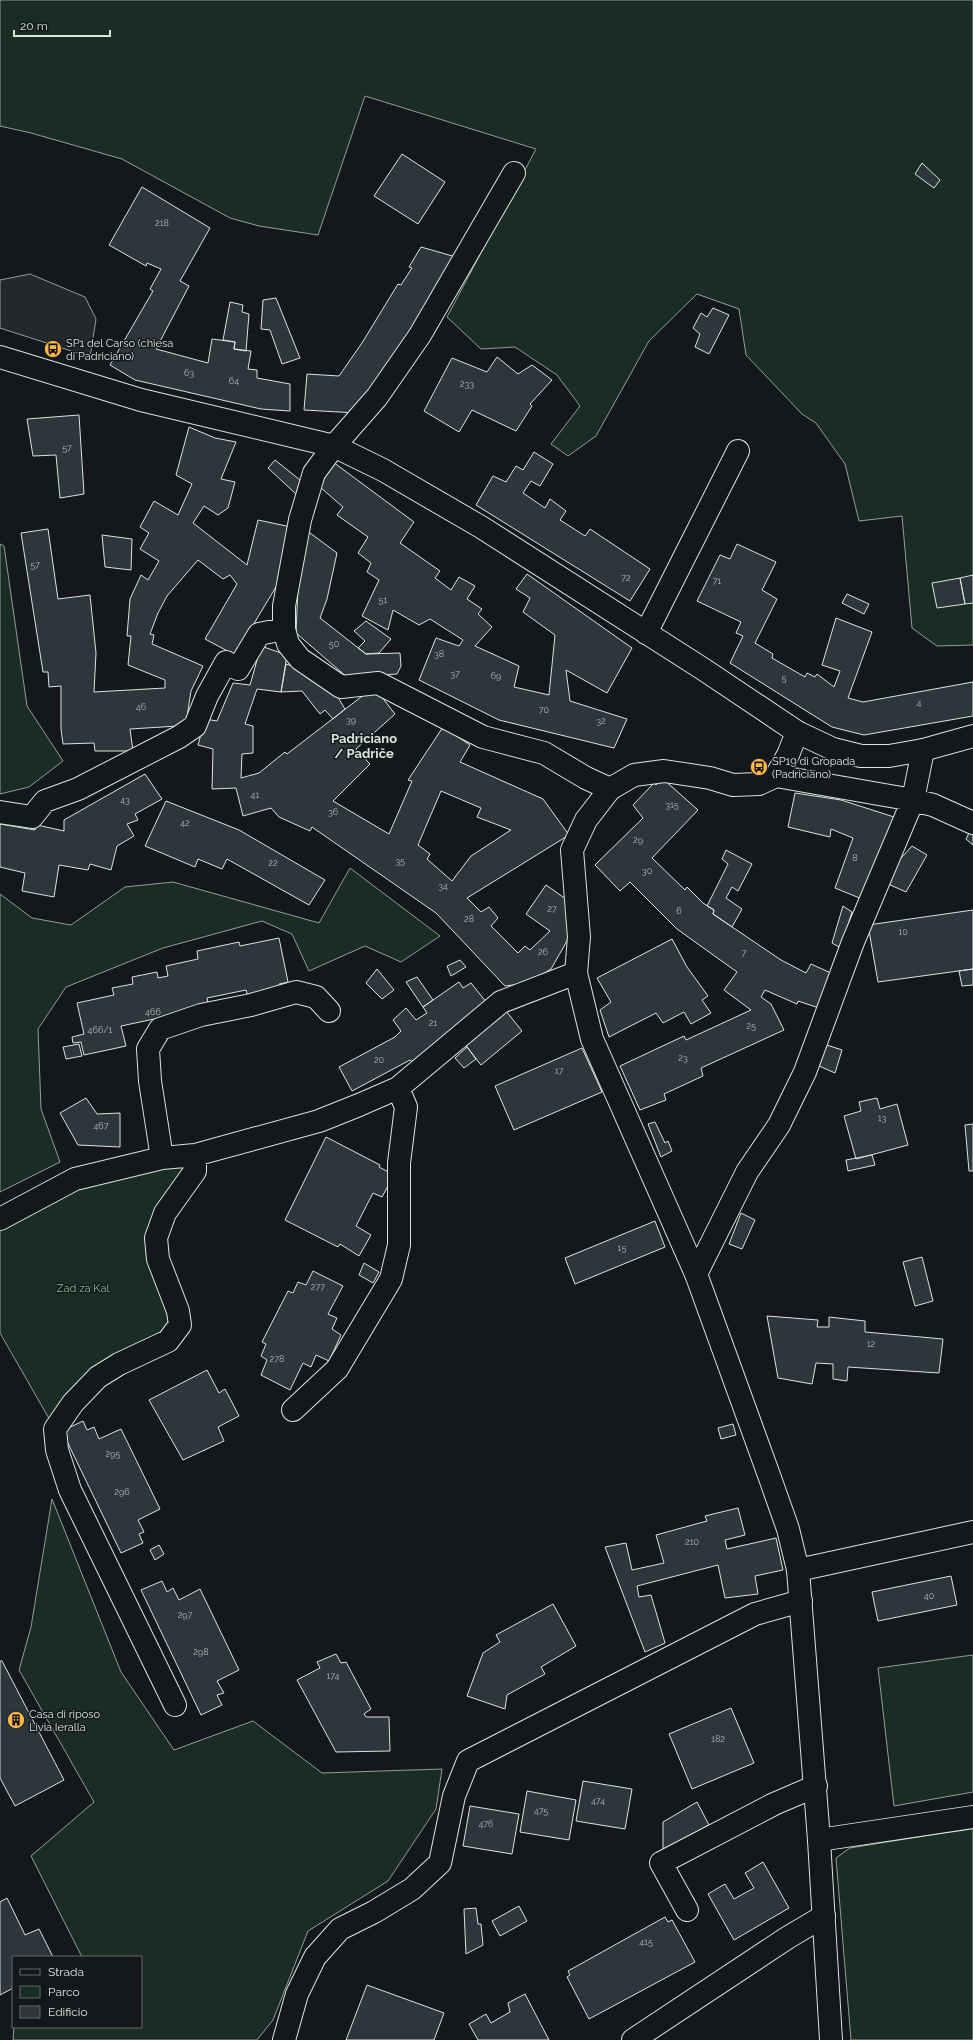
<svg xmlns="http://www.w3.org/2000/svg" width="973" height="2040" font-family="Raleway,sans-serif">
<style>
.green{fill:#1a2d24;stroke:#939e99}
.parking{fill:#24282b;stroke:#939e99}
.building{fill:#2c363c;stroke:#d8e6dc;fill-rule:evenodd}
.lines{fill:none;stroke-linecap:round;stroke-linejoin:round}
.minor-casing{stroke:#d8e6dc;stroke-width:24}
.tertiary-casing{stroke:#d8e6dc;stroke-width:24}
.secondary-casing{stroke:#d8e6dc;stroke-width:24}
.minor{stroke:#14181c;stroke-width:22}
.tertiary{stroke:#14181c;stroke-width:22}
.secondary{stroke:#14181c;stroke-width:22}
.labels{text-anchor:middle;stroke-width:3;stroke-linejoin:round;paint-order:stroke}
.number-label{font-size:9px;fill:#adbab4}
.poi-label{font-size:11px;fill:#d8e6dc;stroke:#14181c;text-anchor:start}
.park-label{font-size:11px;fill:#8ac095;stroke:#14181c}
.quarter-label{font-size:13px;font-weight:bold;fill:#d8e6dc;stroke:#14181c}
</style>
<rect width="100%" height="100%" fill="#14181c"/>
<path class="green" d="M 0,0 L 973,0 L 973,645 L 937,646 L 912,628 L 902,516 L 859,521 L 845,464 L 816,423 L 802,414 L 746,355 L 739,309 L 697,294 L 649,341 L 596,436 L 568,456 L 551,444 L 580,406 L 557,375 L 515,347 L 481,349 L 447,317 L 536,149 L 365,96 L 318,235 L 259,226 L 230,218 L 122,159 L 31,133 L 0,126 Z
M 0,544 L 4,546 L 27,706 L 63,761 L 29,787 L 0,794 Z
M 350,868 L 440,936 L 401,962 L 365,946 L 309,971 L 292,934 L 262,921 L 163,948 L 66,987 L 38,1029 L 41,1109 L 60,1162 L 0,1192 L 0,894 L 32,918 L 71,925 L 125,887 L 173,882 L 319,923 Z
M 195,1155 L 156,1238 L 180,1325 L 119,1364 L 55,1429 L 0,1333 L 0,1219 L 75,1179 Z
M 52,1499 L 121,1672 L 174,1750 L 253,1721 L 322,1773 L 442,1769 L 436,1809 L 388,1881 L 308,1931 L 273,2020 L 257,2040 L 13,2040 L 14,2027 L 141,2027 L 141,1957 L 82,1957 L 31,1856 L 94,1802 L 19,1670 L 31,1627 Z
M 973,1655 L 973,1792 L 894,1806 L 878,1668 Z
M 973,1828 L 973,2040 L 851,2040 L 836,1858 L 850,1848 Z"/>
<path class="parking" d="M 30,274 L 85,297 L 96,319 L 90,357 L 0,328 L 0,280 Z"/>
<path class="building" d="M 402,154 L 445,182 L 418,224 L 374,196 Z
M 922,163 L 940,180 L 934,188 L 915,174 Z
M 142,187 L 210,228 L 180,281 L 189,286 L 156,349 L 208,363 L 212,339 L 235,342 L 234,349 L 251,351 L 248,369 L 257,370 L 257,378 L 290,384 L 290,411 L 261,409 L 135,380 L 110,365 L 153,291 L 150,289 L 161,269 L 147,263 L 146,266 L 109,245 Z
M 421,247 L 456,257 L 417,322 L 357,413 L 304,410 L 307,374 L 339,376 L 362,343 L 398,284 L 401,285 L 412,268 L 409,267 Z
M 276,298 L 300,358 L 282,364 L 270,330 L 261,329 L 263,300 Z
M 230,302 L 243,305 L 242,312 L 249,314 L 246,351 L 234,349 L 235,342 L 223,340 Z
M 713,308 L 729,315 L 709,354 L 695,347 L 700,334 L 693,328 L 701,313 L 707,317 Z
M 497,357 L 518,374 L 532,365 L 552,380 L 530,404 L 532,406 L 516,431 L 472,410 L 459,432 L 424,411 L 452,358 L 487,372 Z
M 79,415 L 84,494 L 60,498 L 56,455 L 33,456 L 27,419 Z
M 189,427 L 215,438 L 236,442 L 221,479 L 235,482 L 228,508 L 218,515 L 204,506 L 193,523 L 247,565 L 258,520 L 291,527 L 282,577 L 235,655 L 205,639 L 237,584 L 230,575 L 223,579 L 198,560 L 167,596 L 158,613 L 150,634 L 154,635 L 152,644 L 203,666 L 191,691 L 186,723 L 178,726 L 130,729 L 133,751 L 95,751 L 94,743 L 63,744 L 61,729 L 61,686 L 49,687 L 48,672 L 43,672 L 21,533 L 48,529 L 58,599 L 90,595 L 96,653 L 94,692 L 165,688 L 165,680 L 128,665 L 131,636 L 127,636 L 130,599 L 141,575 L 148,580 L 159,561 L 140,549 L 149,533 L 140,527 L 154,501 L 178,515 L 192,484 L 176,475 Z
M 534,452 L 553,464 L 540,486 L 531,481 L 523,493 L 545,508 L 550,499 L 566,511 L 560,520 L 585,536 L 590,529 L 650,569 L 630,601 L 476,505 L 493,476 L 506,482 L 516,466 L 523,470 Z
M 275,460 L 300,480 L 296,494 L 268,468 Z
M 333,462 L 414,522 L 400,543 L 440,571 L 435,578 L 451,590 L 459,577 L 475,586 L 467,599 L 482,609 L 478,614 L 492,627 L 475,646 L 519,666 L 514,687 L 549,695 L 555,635 L 523,612 L 530,598 L 516,589 L 527,574 L 632,648 L 607,693 L 566,670 L 570,701 L 627,719 L 614,748 L 499,720 L 419,680 L 436,638 L 459,646 L 463,640 L 430,619 L 419,625 L 393,610 L 388,630 L 362,616 L 379,580 L 367,572 L 371,563 L 358,553 L 368,537 L 337,515 L 343,507 L 320,487 Z
M 306,530 L 337,553 L 327,599 L 320,618 L 366,654 L 400,653 L 401,666 L 397,674 L 348,678 L 296,633 L 298,587 Z
M 102,535 L 132,539 L 131,570 L 105,567 Z
M 737,544 L 776,562 L 762,590 L 777,599 L 755,643 L 773,654 L 772,658 L 805,677 L 807,673 L 815,677 L 817,674 L 834,687 L 840,671 L 822,665 L 836,618 L 872,632 L 848,698 L 863,702 L 973,682 L 973,716 L 864,735 L 832,727 L 730,663 L 743,636 L 736,633 L 741,622 L 697,601 L 720,555 L 730,559 Z
M 973,575 L 973,603 L 965,604 L 960,578 Z
M 960,578 L 965,604 L 937,608 L 932,583 Z
M 847,594 L 869,604 L 864,614 L 842,603 Z
M 366,621 L 391,639 L 379,653 L 366,654 L 358,648 L 365,641 L 354,631 Z
M 261,646 L 287,655 L 281,692 L 257,689 L 245,724 L 253,726 L 253,753 L 242,754 L 241,778 L 259,773 L 285,752 L 287,754 L 374,687 L 395,714 L 356,749 L 370,764 L 333,801 L 389,834 L 412,781 L 408,780 L 443,727 L 470,745 L 460,762 L 543,799 L 569,835 L 467,898 L 481,912 L 489,907 L 498,918 L 491,926 L 518,953 L 525,946 L 530,950 L 550,931 L 526,914 L 546,885 L 573,904 L 567,941 L 551,969 L 528,983 L 505,986 L 436,913 L 312,827 L 310,831 L 279,817 L 271,808 L 243,816 L 236,788 L 212,789 L 213,749 L 198,745 L 205,719 L 217,721 L 233,683 L 250,685 ZM 441,791 L 481,808 L 477,817 L 511,830 L 471,856 L 452,881 L 427,859 L 430,854 L 418,845 Z
M 286,664 L 302,669 L 336,694 L 345,709 L 333,719 L 325,710 L 320,714 L 302,691 L 281,692 Z
M 145,774 L 162,799 L 135,814 L 138,820 L 127,824 L 134,836 L 117,846 L 111,870 L 90,864 L 88,870 L 59,865 L 54,897 L 22,891 L 25,873 L 0,867 L 0,824 L 35,830 L 37,825 L 64,831 L 64,820 Z
M 662,778 L 698,810 L 652,858 L 685,890 L 687,887 L 703,903 L 714,910 L 713,914 L 781,960 L 806,973 L 811,964 L 833,974 L 819,1008 L 798,1001 L 797,1004 L 765,990 L 761,997 L 771,1004 L 784,1030 L 701,1068 L 703,1076 L 664,1094 L 666,1100 L 640,1110 L 620,1066 L 684,1036 L 686,1040 L 751,1010 L 724,990 L 737,972 L 677,929 L 630,882 L 620,891 L 595,865 L 643,818 L 633,805 L 654,783 L 656,785 Z
M 795,793 L 841,800 L 894,817 L 862,899 L 835,888 L 853,838 L 831,829 L 830,837 L 788,827 Z
M 166,801 L 239,830 L 325,880 L 309,905 L 227,859 L 222,869 L 198,859 L 195,867 L 145,846 Z
M 971,829 L 973,830 L 973,845 L 966,839 Z
M 912,846 L 927,855 L 906,892 L 886,883 L 892,868 Z
M 726,850 L 752,864 L 738,891 L 732,887 L 726,898 L 742,909 L 732,927 L 713,914 L 714,910 L 707,906 L 728,864 L 722,859 Z
M 843,906 L 852,912 L 841,948 L 832,943 Z
M 973,910 L 973,969 L 878,982 L 868,925 Z
M 279,938 L 288,982 L 279,984 L 280,990 L 248,997 L 246,990 L 207,998 L 209,1007 L 160,1021 L 159,1018 L 121,1026 L 126,1046 L 84,1055 L 81,1042 L 73,1043 L 72,1037 L 84,1034 L 77,1003 L 114,995 L 112,988 L 133,984 L 132,977 L 157,972 L 158,978 L 168,976 L 166,966 L 198,959 L 197,951 L 239,942 L 240,946 Z
M 672,939 L 687,967 L 708,996 L 702,1000 L 711,1013 L 691,1024 L 684,1012 L 663,1023 L 656,1013 L 609,1037 L 600,1010 L 611,1002 L 597,978 Z
M 460,960 L 466,967 L 451,976 L 447,966 Z
M 377,969 L 394,990 L 382,999 L 366,983 Z
M 973,969 L 973,985 L 962,986 L 959,971 Z
M 417,977 L 433,1000 L 423,1007 L 406,982 Z
M 459,982 L 463,988 L 471,983 L 487,1003 L 412,1062 L 410,1060 L 352,1091 L 339,1067 L 395,1037 L 401,1031 L 393,1020 L 406,1008 L 416,1020 L 427,1013 L 423,1007 Z
M 506,1011 L 522,1031 L 481,1065 L 464,1043 Z
M 79,1044 L 82,1056 L 66,1059 L 63,1047 Z
M 827,1045 L 842,1050 L 835,1073 L 817,1065 Z
M 467,1047 L 476,1059 L 464,1068 L 455,1058 Z
M 582,1048 L 602,1092 L 514,1130 L 495,1086 Z
M 86,1098 L 97,1114 L 120,1113 L 120,1147 L 78,1145 L 60,1113 Z
M 877,1098 L 880,1109 L 897,1104 L 908,1145 L 856,1159 L 844,1116 L 861,1111 L 859,1102 Z
M 655,1122 L 665,1143 L 668,1141 L 672,1151 L 661,1157 L 648,1124 Z
M 973,1124 L 973,1171 L 969,1171 L 965,1125 Z
M 326,1137 L 380,1165 L 379,1167 L 394,1175 L 382,1197 L 373,1193 L 356,1226 L 371,1235 L 359,1256 L 340,1244 L 338,1247 L 285,1220 Z
M 872,1155 L 875,1165 L 848,1171 L 846,1160 Z
M 741,1213 L 755,1220 L 742,1249 L 729,1244 Z
M 655,1221 L 665,1247 L 575,1284 L 565,1258 Z
M 922,1257 L 933,1301 L 915,1306 L 903,1262 Z
M 364,1263 L 379,1272 L 373,1283 L 359,1275 Z
M 313,1271 L 343,1286 L 328,1314 L 337,1318 L 332,1329 L 341,1335 L 329,1361 L 316,1355 L 311,1367 L 303,1363 L 290,1390 L 261,1375 L 267,1360 L 261,1356 L 266,1344 L 262,1342 L 288,1291 L 293,1293 L 298,1282 L 306,1285 Z
M 767,1316 L 818,1320 L 817,1327 L 829,1327 L 829,1317 L 865,1321 L 865,1332 L 943,1339 L 939,1373 L 848,1367 L 847,1381 L 833,1379 L 833,1364 L 816,1363 L 812,1384 L 778,1378 Z
M 207,1370 L 219,1393 L 225,1389 L 239,1416 L 218,1427 L 224,1441 L 183,1460 L 149,1400 Z
M 83,1421 L 87,1430 L 94,1427 L 99,1439 L 121,1429 L 160,1509 L 138,1520 L 144,1532 L 139,1534 L 143,1543 L 121,1553 L 62,1431 Z
M 733,1424 L 736,1435 L 721,1439 L 718,1428 Z
M 738,1508 L 745,1535 L 725,1540 L 727,1549 L 776,1538 L 783,1570 L 755,1576 L 758,1594 L 725,1598 L 718,1565 L 637,1586 L 639,1597 L 651,1595 L 665,1643 L 645,1652 L 605,1547 L 626,1543 L 632,1570 L 664,1563 L 656,1535 L 707,1521 L 705,1516 Z
M 159,1545 L 164,1554 L 155,1560 L 150,1550 Z
M 951,1576 L 957,1605 L 878,1621 L 872,1592 Z
M 162,1581 L 167,1592 L 173,1588 L 179,1600 L 200,1589 L 239,1670 L 217,1681 L 224,1693 L 217,1695 L 222,1705 L 201,1715 L 141,1590 Z
M 553,1604 L 576,1646 L 541,1667 L 545,1674 L 507,1695 L 505,1709 L 467,1696 L 483,1653 L 500,1642 L 496,1635 Z
M 336,1654 L 341,1663 L 346,1662 L 371,1709 L 364,1714 L 366,1717 L 389,1717 L 390,1751 L 336,1752 L 297,1680 L 320,1668 L 317,1662 Z
M 0,1661 L 2,1661 L 64,1780 L 15,1806 L 0,1778 Z
M 731,1708 L 754,1763 L 692,1789 L 669,1734 Z
M 583,1781 L 632,1789 L 625,1829 L 576,1821 Z
M 527,1791 L 576,1800 L 569,1840 L 520,1832 Z
M 697,1802 L 709,1825 L 663,1849 L 663,1822 Z
M 470,1806 L 519,1814 L 512,1854 L 463,1846 Z
M 763,1862 L 789,1908 L 734,1940 L 708,1894 L 725,1884 L 734,1899 L 754,1888 L 745,1873 Z
M 7,1898 L 25,1935 L 39,1929 L 53,1957 L 13,1957 L 13,1988 L 0,1995 L 0,1902 Z
M 519,1906 L 527,1921 L 500,1936 L 492,1921 Z
M 476,1908 L 478,1924 L 481,1924 L 483,1945 L 466,1954 L 464,1909 Z
M 665,1917 L 668,1922 L 672,1920 L 695,1962 L 589,2019 L 567,1977 L 570,1975 L 568,1971 Z
M 367,1985 L 444,2013 L 434,2040 L 346,2040 Z
M 525,1994 L 549,2040 L 478,2040 L 469,2024 L 486,2014 L 491,2023 L 510,2012 L 508,2003 Z"/>
<g class="lines">
<defs>
<path id="minor" d="M 514,173 L 420,335 L 377,397 L 334,446 L 314,473 L 300,520 L 284,606 L 284,629 L 288,644 L 300,659 L 341,687 L 378,683 L 483,737 L 544,753 L 586,778 L 610,789
M 646,633 L 738,451
M 776,776 L 913,800 L 933,805 L 973,823
M 0,812 L 32,817 L 45,801 L 78,789 L 179,737 L 195,726 L 207,696 L 226,662 L 238,669 L 259,634 L 284,629
M 162,1158 L 150,1081 L 148,1049 L 160,1029 L 201,1015 L 251,1005 L 296,992 L 316,997 L 329,1011
M 0,1219 L 75,1179 L 162,1158 L 195,1155 L 319,1121 L 359,1105 L 398,1088 L 501,1002 L 576,973
M 696,1274 L 747,1172 L 779,1125 L 805,1072 L 853,942 L 913,800 L 923,750
M 293,1410 L 337,1369 L 391,1279 L 399,1245 L 399,1163 L 406,1107 L 398,1088
M 798,1570 L 973,1532
M 175,1705 L 70,1490 L 57,1450 L 55,1429 L 73,1403 L 98,1377 L 119,1364 L 168,1341 L 180,1325 L 178,1311 L 158,1259 L 156,1238 L 165,1213 L 195,1171 L 195,1155
M 819,1840 L 973,1817
M 687,1910 L 661,1863 L 774,1804 L 816,1786
M 284,2040 L 297,1994 L 315,1957 L 340,1929 L 374,1912 L 412,1889 L 440,1863 L 454,1796 L 468,1761 L 755,1614 L 801,1601
M 633,2040 L 787,1938 L 824,1916"/>
<path id="tertiary" d="M 797,732 L 788,755 L 776,776 L 759,784 L 733,785 L 710,778 L 664,771 L 634,775 L 610,789 L 586,820 L 572,850 L 579,937 L 576,973 L 592,1039 L 696,1274 L 770,1478 L 788,1529 L 798,1570 L 819,1840 L 831,2040"/>
<path id="secondary" d="M 0,357 L 141,400 L 334,446 L 383,470 L 481,527 L 703,669 L 797,732 L 833,749 L 861,756 L 889,756 L 923,750 L 973,736"/>
</defs>
<use href="#minor" class="minor-casing"/>
<use href="#tertiary" class="tertiary-casing"/>
<use href="#secondary" class="secondary-casing"/>
<use href="#minor" class="minor"/>
<use href="#tertiary" class="tertiary"/>
<use href="#secondary" class="secondary"/>
</g>
<defs>
<symbol id="bus-disc" viewBox="-11 -11 22 22"><circle r="9.5" fill="#ffb74d" stroke="#14181c"/><path d="M-5-6H5V4H4V6H2V4H-2V6H-4V4H-5ZM-3.5-4V0h7V-4ZM-3.5 1.2v1.5H-2V1.2ZM2 1.2v1.5H3.5V1.2Z" fill="#111"/></symbol>
<symbol id="building-disc" viewBox="-11 -11 22 22"><circle r="9.5" fill="#ffb74d" stroke="#14181c"/><path d="M-4-6H4V6H1V3H-1V6H-4ZM-2.5-4.3h1.7v1.8h-1.7ZM.8-4.3h1.7v1.8H.8ZM-2.5-1h1.7V.8h-1.7ZM.8-1h1.7V.8H.8Z" fill="#111"/></symbol>
</defs>
<g fill-rule="evenodd">
<use href="#bus-disc" x="43" y="339" width="20" height="20"/>
<use href="#bus-disc" x="749" y="757" width="20" height="20"/>
<use href="#building-disc" x="6" y="1710" width="20" height="20"/>
</g>
<g class="labels">
<g class="number-label">
<text x="162" y="226">218</text>
<text x="189" y="376">63</text>
<text x="234" y="384">64</text>
<text x="467" y="387">233</text>
<text x="67" y="451">57</text>
<text x="35" y="568">57</text>
<text x="626" y="581">72</text>
<text x="717" y="584">71</text>
<text x="383" y="603">51</text>
<text x="334" y="647">50</text>
<text x="439" y="657">38</text>
<text x="455" y="677">37</text>
<text x="496" y="679">69</text>
<text x="784" y="681">5</text>
<text x="919" y="706">4</text>
<text x="141" y="710">46</text>
<text x="544" y="713">70</text>
<text x="351" y="723">39</text>
<text x="601" y="724">32</text>
<text x="255" y="798">41</text>
<text x="125" y="803">43</text>
<text x="672" y="808">315</text>
<text x="333" y="815">36</text>
<text x="185" y="826">42</text>
<text x="638" y="843">29</text>
<text x="855" y="861">8</text>
<text x="400" y="864">35</text>
<text x="273" y="866">22</text>
<text x="647" y="874">30</text>
<text x="443" y="889">34</text>
<text x="552" y="912">27</text>
<text x="679" y="914">6</text>
<text x="469" y="922">28</text>
<text x="903" y="935">10</text>
<text x="543" y="955">26</text>
<text x="744" y="956">7</text>
<text x="153" y="1015">466</text>
<text x="433" y="1026">21</text>
<text x="751" y="1029">25</text>
<text x="100" y="1033">466/1</text>
<text x="683" y="1061">23</text>
<text x="379" y="1063">20</text>
<text x="559" y="1074">17</text>
<text x="882" y="1121">13</text>
<text x="101" y="1129">467</text>
<text x="622" y="1251">15</text>
<text x="318" y="1290">277</text>
<text x="871" y="1347">12</text>
<text x="277" y="1362">278</text>
<text x="113" y="1457">295</text>
<text x="122" y="1495">296</text>
<text x="692" y="1545">210</text>
<text x="929" y="1599">40</text>
<text x="185" y="1618">297</text>
<text x="201" y="1655">298</text>
<text x="333" y="1679">174</text>
<text x="718" y="1742">182</text>
<text x="598" y="1804">474</text>
<text x="541" y="1814">475</text>
<text x="486" y="1827">476</text>
<text x="646" y="1945">415</text>
</g>
<g class="poi-label">
<text x="66" y="347">SP1 del Carso (chiesa<tspan x="66" dy="13">di Padriciano)</tspan></text>
<text x="772" y="765">SP19 di Gropada<tspan x="772" dy="13">(Padriciano)</tspan></text>
<text x="29" y="1718">Casa di riposo<tspan x="29" dy="13">Livia Ieralla</tspan></text>
</g>
<g class="park-label">
<text x="83" y="1292">Zad za Kal</text>
</g>
<g class="quarter-label">
<text x="364" y="743">Padriciano<tspan x="364" dy="15">/ Padriče</tspan></text>
</g>
</g>
<rect x="12" y="1956" width="130" height="72" fill="#14181c" stroke="#626a69"/>
<rect x="20" y="1969" width="20" height="6" fill="#14181c" stroke="#626a69"/>
<text x="48" y="1976" font-size="12" fill="#d8e6dc">Strada</text>
<rect x="20" y="1986" width="20" height="12" fill="#1a2d24" stroke="#626a69"/>
<text x="48" y="1996" font-size="12" fill="#d8e6dc">Parco</text>
<rect x="20" y="2006" width="20" height="12" fill="#2c363c" stroke="#626a69"/>
<text x="48" y="2016" font-size="12" fill="#d8e6dc">Edificio</text>
<path d="M14 30v6h96v-6" fill="none" stroke="#d8e6dc" stroke-width="2"/>
<text x="20" y="30" font-size="12" fill="#d8e6dc" stroke="#14181c" stroke-width="3" paint-order="stroke">20 m</text>
</svg>
